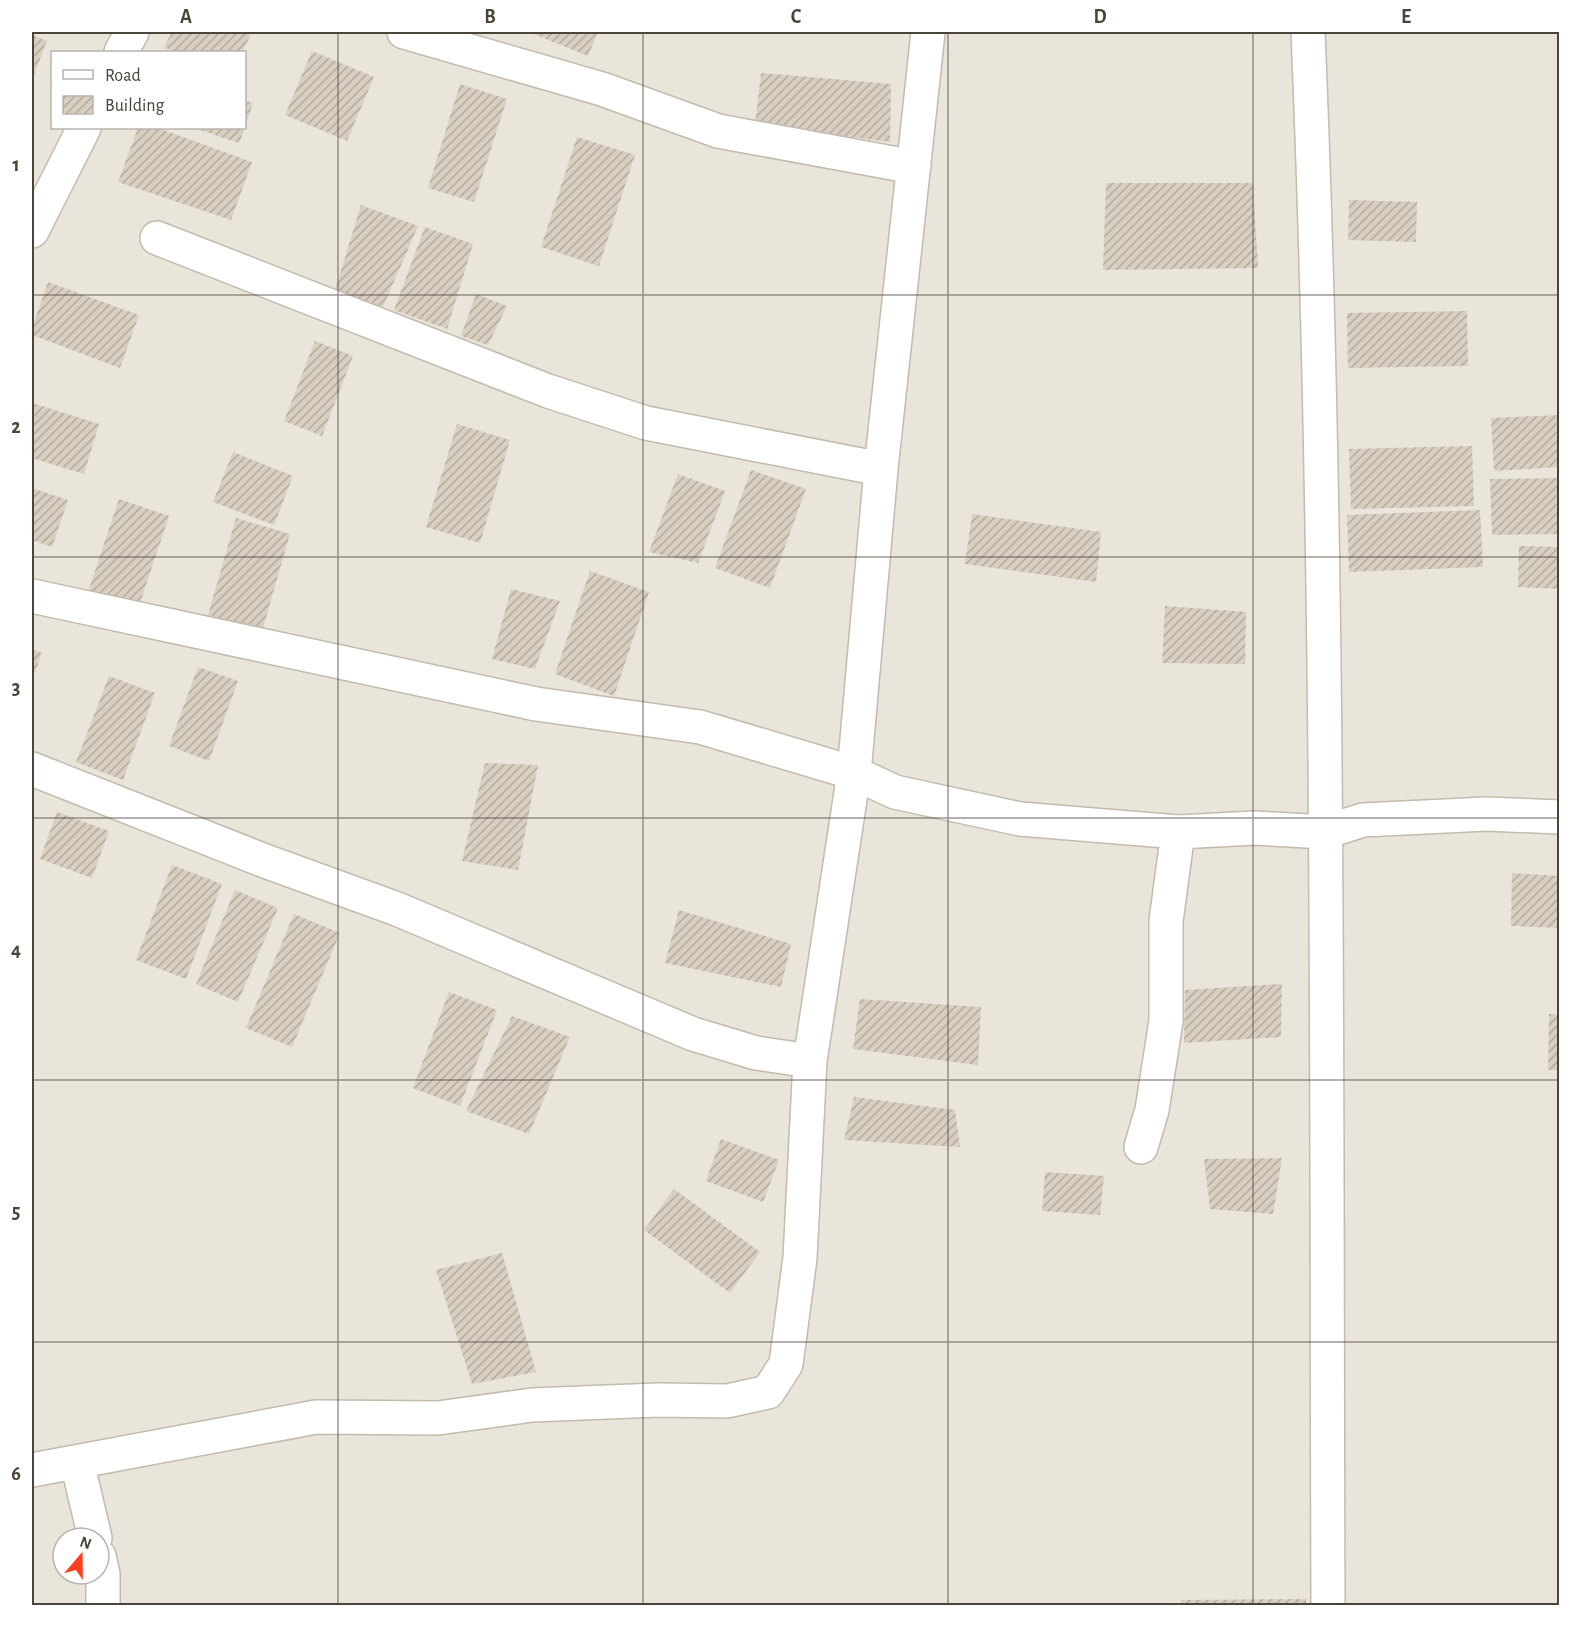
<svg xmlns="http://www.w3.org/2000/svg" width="1591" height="1637" font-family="'Alegreya Sans',sans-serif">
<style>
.residential{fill:#eae5da;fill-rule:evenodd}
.building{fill:url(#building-hatch)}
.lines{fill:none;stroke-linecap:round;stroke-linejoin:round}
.minor-casing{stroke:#c2bbae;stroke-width:36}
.minor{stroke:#fff;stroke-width:33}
.grid{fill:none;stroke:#4b4439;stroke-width:1.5;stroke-opacity:0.55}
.neatline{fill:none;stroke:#4b4439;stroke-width:2}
.grid-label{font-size:20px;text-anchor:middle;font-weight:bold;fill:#4b4439}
</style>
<defs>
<pattern id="building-hatch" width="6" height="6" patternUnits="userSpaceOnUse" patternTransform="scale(1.5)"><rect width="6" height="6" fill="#d8cfc1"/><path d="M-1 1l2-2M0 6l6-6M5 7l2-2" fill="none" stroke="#b1aa9e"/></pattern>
</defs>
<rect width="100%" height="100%" fill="#f6f3ec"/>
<path class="residential" d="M 32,32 L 1559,32 L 1559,1605 L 32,1605 ZM 52,52 L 244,52 L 244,128 L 52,128 ZM 63,1538 L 99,1538 L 99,1574 L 63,1574 Z"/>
<path class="building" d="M 172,32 L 252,32 L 242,52 L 175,52 L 164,47 Z
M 532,32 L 598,32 L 588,56 L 531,33 Z
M 32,35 L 47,41 L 32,80 Z
M 312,51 L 374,77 L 347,141 L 285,115 Z
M 761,73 L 891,84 L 890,142 L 755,125 Z
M 460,84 L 507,99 L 474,202 L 428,188 Z
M 244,100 L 253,103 L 245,127 L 244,127 Z
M 138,128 L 158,128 L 252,162 L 231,220 L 118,182 Z
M 194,128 L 245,128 L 239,143 Z
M 577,137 L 635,155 L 599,266 L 541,247 Z
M 1106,183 L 1253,183 L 1258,268 L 1103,270 Z
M 1349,200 L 1417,202 L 1416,242 L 1348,240 Z
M 361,205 L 418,226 L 383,307 L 335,290 Z
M 425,227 L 473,244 L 447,329 L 394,310 Z
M 48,282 L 139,315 L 120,368 L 32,335 L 32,328 Z
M 476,294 L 507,306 L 488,345 L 461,336 Z
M 1467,311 L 1468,366 L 1348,368 L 1347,313 Z
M 315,341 L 353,356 L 322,436 L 284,421 Z
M 32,403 L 99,424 L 84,474 L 32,458 Z
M 1560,415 L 1560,467 L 1494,471 L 1491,418 Z
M 457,424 L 510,440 L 480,543 L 426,527 Z
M 1472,446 L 1474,506 L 1351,509 L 1349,449 Z
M 233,452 L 293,476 L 274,525 L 213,502 Z
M 751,470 L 806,489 L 770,588 L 715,568 Z
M 678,474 L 725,491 L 698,563 L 649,552 Z
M 1560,478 L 1560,534 L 1492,535 L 1490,479 Z
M 32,488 L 68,500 L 52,547 L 32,540 Z
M 119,499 L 169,516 L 137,612 L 87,595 Z
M 1480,510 L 1483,567 L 1349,572 L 1347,515 Z
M 972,514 L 1101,532 L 1096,582 L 965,564 Z
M 236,518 L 290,534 L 262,631 L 208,615 Z
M 1519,546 L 1560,547 L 1560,589 L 1518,587 Z
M 590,571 L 649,592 L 614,696 L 555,674 Z
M 511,589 L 560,601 L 535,669 L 492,659 Z
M 1165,606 L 1246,612 L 1245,664 L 1162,663 Z
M 32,649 L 42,653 L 32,680 Z
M 198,667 L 238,681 L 209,761 L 169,746 Z
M 109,676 L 155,693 L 123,780 L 76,762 Z
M 485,763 L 538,765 L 518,870 L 462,861 Z
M 57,812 L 109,831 L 92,878 L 40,859 Z
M 172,865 L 222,884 L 186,979 L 136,960 Z
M 1512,873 L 1560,876 L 1560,928 L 1511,926 Z
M 235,890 L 278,908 L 238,1002 L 196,984 Z
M 679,910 L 791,944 L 781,987 L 665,963 Z
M 294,914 L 340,933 L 292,1047 L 246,1028 Z
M 1282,984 L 1281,1037 L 1184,1043 L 1185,990 Z
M 449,992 L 497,1010 L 460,1106 L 413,1088 Z
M 860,999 L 981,1007 L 978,1065 L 853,1049 Z
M 1549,1014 L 1560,1014 L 1560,1070 L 1548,1070 Z
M 512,1016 L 570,1037 L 529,1134 L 466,1111 Z
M 854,1097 L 955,1110 L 960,1147 L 844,1140 Z
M 721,1139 L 779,1160 L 763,1202 L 706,1181 Z
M 1282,1158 L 1273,1214 L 1210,1209 L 1204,1159 Z
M 1045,1172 L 1104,1176 L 1100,1215 L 1042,1211 Z
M 674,1189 L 760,1252 L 730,1293 L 644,1230 Z
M 502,1253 L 536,1372 L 472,1384 L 436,1270 Z
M 1306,1599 L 1306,1606 L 1181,1606 L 1181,1600 Z"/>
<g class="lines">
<defs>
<path id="minor" d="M 404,32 L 602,89 L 718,131 L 914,167
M 1308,32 C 1330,556 1326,1081 1328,1606
M 121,52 L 132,32
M 32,231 L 84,128
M 157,238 L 548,391 L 646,423 L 881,469
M 32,596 L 536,704 L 700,727 L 854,773 L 895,792 L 1020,819 L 1178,832 L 1255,828 L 1325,832 L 1363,820 L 1486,814 L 1560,817
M 32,769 L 265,861 L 397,909 L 693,1034 L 756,1053 L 810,1061
M 1141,1147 L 1152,1110 L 1166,1021 L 1166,921 L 1178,832
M 77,1462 L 95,1538
M 32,1470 L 316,1417 L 438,1418 L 532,1405 L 658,1400 L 727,1401 L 768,1392 L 786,1364 L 800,1258 L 810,1061 L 854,773 L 881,469 L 928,32
M 99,1556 L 103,1574 L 103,1606"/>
</defs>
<use href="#minor" class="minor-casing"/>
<use href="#minor" class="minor"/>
</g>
<path class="grid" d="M 338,32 L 338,1606M 643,32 L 643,1606M 948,32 L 948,1606M 1253,32 L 1253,1606M 32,295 L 1560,295M 32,557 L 1560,557M 32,818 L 1560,818M 32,1080 L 1560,1080M 32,1342 L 1560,1342"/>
<rect width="1591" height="1637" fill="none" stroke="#ffffff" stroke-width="66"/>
<rect x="51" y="51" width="195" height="78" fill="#ffffff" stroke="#b7b4b0" stroke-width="1.5"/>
<rect x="63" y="70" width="30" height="9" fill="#ffffff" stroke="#b7b4b0" stroke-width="1.5"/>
<text x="105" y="81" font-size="18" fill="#4b4439">Road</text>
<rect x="63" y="96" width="30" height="18" fill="url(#building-hatch)" stroke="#b7b4b0" stroke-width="1.5"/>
<text x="105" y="111" font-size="18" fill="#4b4439">Building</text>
<g transform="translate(81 1556) rotate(20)"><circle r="28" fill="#ffffff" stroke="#b7b4b0" stroke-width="1.5"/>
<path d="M0-4.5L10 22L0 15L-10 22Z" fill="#fc3f1d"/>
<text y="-9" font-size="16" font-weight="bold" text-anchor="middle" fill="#4b4439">N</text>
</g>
<rect x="33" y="33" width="1525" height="1571" class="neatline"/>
<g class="grid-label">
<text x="186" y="23">A</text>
<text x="490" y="23">B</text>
<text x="796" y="23">C</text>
<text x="1100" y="23">D</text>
<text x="1406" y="23">E</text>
<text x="16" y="171">1</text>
<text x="16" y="433">2</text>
<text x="16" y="694">3</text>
<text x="16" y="956">4</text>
<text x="16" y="1218">5</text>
<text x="16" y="1480">6</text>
</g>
</svg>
